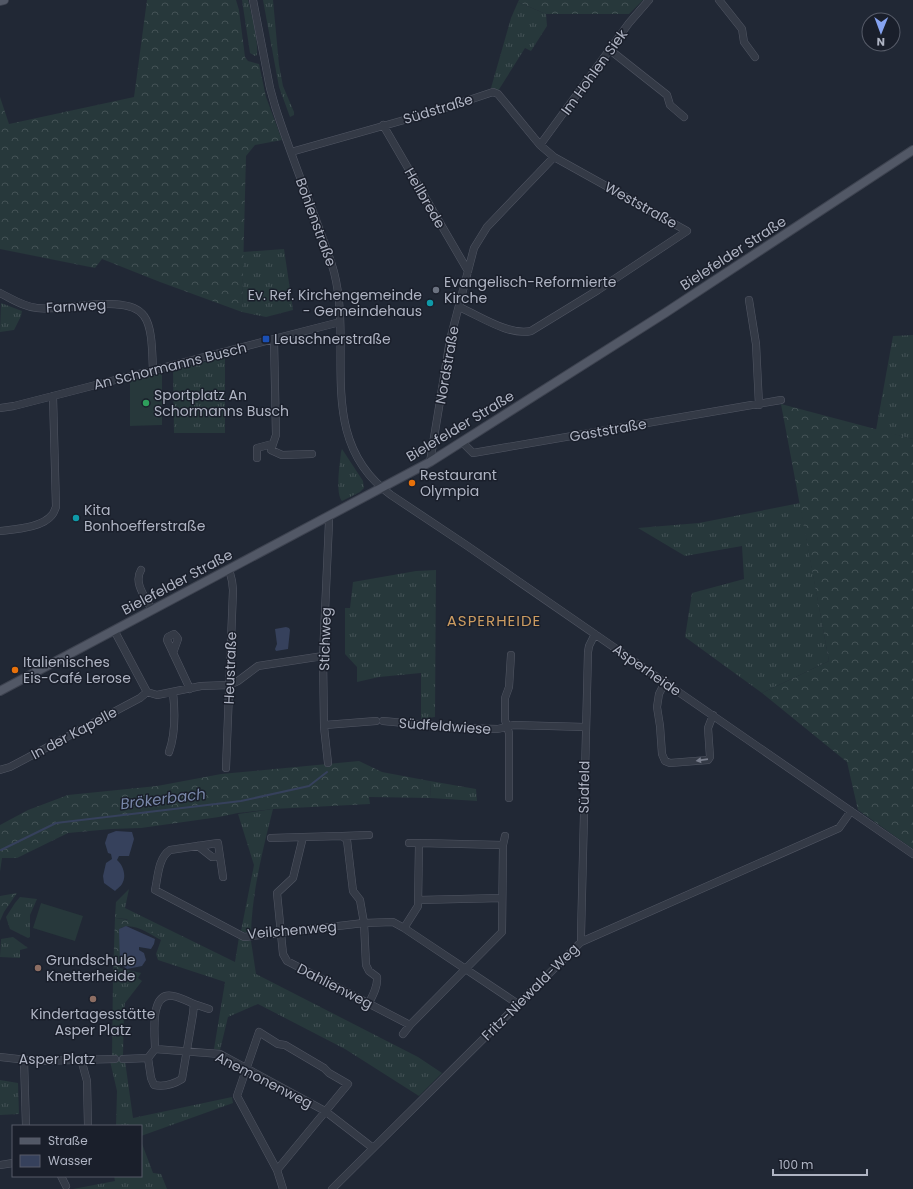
<svg xmlns="http://www.w3.org/2000/svg" width="913" height="1189" font-family="Poppins,sans-serif">
<style>
.grass{fill:url(#grass-tufts)}
.forest{fill:url(#forest-crowns)}
.pitch{fill:#27383b}
.water{fill:#36415c}
.lines{fill:none;stroke-linecap:round;stroke-linejoin:round}
.stream{stroke:#36415c;stroke-width:2}
.minor-casing{stroke:#525764;stroke-width:8}
.major-casing{stroke:#3e4350;stroke-width:10}
.minor{stroke:#343a46;stroke-width:7}
.major{stroke:#525866;stroke-width:8}
.oneway{fill:#787d8b}
.worship-dot{fill:#6b7280;stroke:#1a1f2b;stroke-width:1.5}
.culture-dot{fill:#0f9aa8;stroke:#1a1f2b;stroke-width:1.5}
.transit-dot{fill:#1a4fb4;stroke:#1a1f2b;stroke-width:1.5}
.leisure-dot{fill:#2e9e5b;stroke:#1a1f2b;stroke-width:1.5}
.food-dot{fill:#e8710a;stroke:#1a1f2b;stroke-width:1.5}
.education-dot{fill:#8d6e63;stroke:#1a1f2b;stroke-width:1.5}
.labels{text-anchor:middle;stroke-width:3;stroke-linejoin:round;paint-order:stroke}
.street-label{font-size:14px;fill:#afb4c3;stroke:#1a1f2b}
.poi-label{font-size:14px;fill:#afb4c3;stroke:#1a1f2b;text-anchor:start}
.neighbourhood-label{font-size:15px;letter-spacing:1px;fill:#cc9c61;stroke:#1a1f2b}
.water-label{font-size:15px;font-style:italic;fill:#7988aa;stroke:#1a1f2b}
</style>
<defs>
<pattern id="grass-tufts" width="24" height="20" patternUnits="userSpaceOnUse"><rect width="24" height="20" fill="#27383b"/><path d="M3 7l-1-3M5 7V3M7 7l1-3M15 17l-1-3M17 17v-4M19 17l1-3" fill="none" stroke="#445256"/></pattern>
<pattern id="forest-crowns" width="20" height="18" patternUnits="userSpaceOnUse"><rect width="20" height="18" fill="#27383b"/><path d="M2 6a3 3 0 1 1 6 0M12 15a3 3 0 1 1 6 0" fill="none" stroke="#445256"/></pattern>
</defs>
<rect width="100%" height="100%" fill="#212835"/>
<path class="grass" d="M 242,0 L 248,0 C 252,17 258,37 257,55 L 255,56 L 250,53 Z
M 263,0 L 273,0 L 279,65 L 283,86 L 294,112 L 294,115 L 290,117 L 279,87 Z
M 518,2 L 546,14 L 547,26 L 531,51 L 525,48 L 498,91 L 491,88 L 511,18 Z
M 284,249 L 293,310 L 266,317 L 242,312 L 243,252 Z
M 1,303 L 22,311 L 21,316 L 14,330 L 0,332 Z
M 913,335 L 913,439 L 876,430 L 893,336 Z
M 225,357 L 225,433 L 174,433 L 173,370 Z
M 342,449 L 363,481 L 364,488 L 360,492 L 342,501 C 335,493 340,463 341,452 Z
M 800,503 L 829,661 L 762,693 L 685,637 L 692,593 L 744,579 L 742,546 L 685,556 L 638,528 L 699,523 Z
M 436,570 L 435,717 L 421,719 L 421,673 L 379,677 L 357,682 L 357,667 L 345,654 L 345,608 L 350,608 L 353,582 L 416,571 Z
M 430,781 L 476,789 L 477,801 L 431,798 Z
M 273,809 C 263,849 252,892 251,934 L 241,931 L 254,865 L 238,814 Z
M 129,889 L 125,908 L 235,962 L 239,937 L 245,940 L 251,941 L 256,974 L 418,1057 L 442,1073 L 419,1096 L 345,1049 L 258,1004 L 228,1017 L 220,1050 L 214,1049 L 225,982 L 158,960 L 156,954 L 161,940 L 159,936 L 126,919 L 115,918 L 116,902 Z
M 20,897 L 37,899 L 30,915 L 30,937 L 28,938 L 10,929 L 6,917 L 15,903 Z
M 13,937 L 28,948 L 20,950 L 20,958 L 0,957 L 1,939 Z
M 113,975 L 138,978 L 142,981 L 125,1003 L 124,1010 L 123,1056 L 112,1056 Z
M 110,1061 L 125,1061 L 133,1118 L 232,1097 L 233,1103 L 141,1136 L 141,1126 L 116,1126 L 117,1091 Z
M 0,1080 L 18,1083 L 19,1114 L 0,1115 Z
M 141,1141 L 153,1173 L 161,1174 L 167,1189 L 73,1189 L 115,1181 L 114,1176 L 141,1176 Z"/>
<path class="forest" d="M 147,0 L 236,0 L 239,10 L 245,57 L 248,61 L 259,64 L 266,97 L 282,140 L 255,145 L 246,156 L 242,312 L 160,282 L 102,259 L 95,268 L 0,249 L 0,97 L 9,124 L 134,97 Z
M 519,0 L 643,0 L 629,14 L 546,14 L 518,2 Z
M 781,404 L 913,439 L 913,849 L 858,810 L 847,762 L 762,693 L 829,661 Z
M 359,761 L 382,772 L 430,781 L 431,798 L 369,797 L 370,804 L 273,809 L 238,813 L 219,817 L 141,828 L 111,829 L 68,833 L 17,858 L 2,858 L 0,872 L 0,825 L 28,810 L 68,795 L 157,786 L 221,774 Z
M 17,893 L 4,912 L 0,921 L 0,896 Z
M 115,918 C 135,920 143,925 159,936 L 161,940 C 149,934 134,922 121,928 L 120,968 L 141,973 L 138,978 L 113,975 Z"/>
<path class="pitch" d="M 162,373 L 162,425 L 130,426 L 130,381 Z
M 41,903 L 83,916 L 75,941 L 33,928 Z"/>
<path class="water" d="M 286,627 L 289,628 L 290,630 L 288,649 L 276,651 L 275,649 L 277,644 L 275,629 Z
M 116,831 L 132,832 L 134,839 L 129,856 L 119,856 L 117,860 C 123,865 127,876 122,884 C 121,886 117,889 115,891 L 104,883 L 103,876 L 106,863 L 112,859 L 111,854 L 108,853 L 105,843 L 108,834 Z
M 126,926 L 155,939 L 154,944 L 151,949 L 139,947 L 139,950 L 144,953 L 146,960 L 142,966 L 127,969 L 120,964 L 119,929 Z"/>
<g class="lines">
<path class="stream" d="M 1,850 L 56,823 L 241,801 L 309,786 L 327,772"/>
<defs>
<path id="minor" d="M 253,0 L 270,88 L 275,106 C 287,144 302,182 316,220 C 322,237 329,254 334,272 C 354,349 314,439 391,495 L 466,545 L 913,854
M 719,0 L 742,29 L 744,42 L 755,57
M 610,50 L 667,95 L 670,105 L 684,117
M 383,125 L 468,271
M 540,145 L 629,23 L 649,0
M 291,152 L 436,111 L 493,92 L 498,94 L 540,145 L 554,157 L 687,231 L 598,290 L 531,331 C 509,336 480,316 459,307
M 0,293 C 12,299 24,307 37,308 C 62,312 128,292 144,316 C 153,328 152,355 153,370
M 749,300 L 756,344 L 759,405
M 274,340 L 276,435 L 271,450 L 282,455 L 312,454
M 0,408 L 14,406 L 53,396 L 340,322
M 462,442 L 473,453 L 781,400
M 257,458 L 257,448 L 272,444
M 430,462 L 450,340 L 474,248 L 487,227 L 554,157
M 0,531 C 15,529 42,528 52,515 C 54,513 55,509 56,507 L 53,396
M 141,570 C 133,583 146,598 152,610
M 114,630 L 147,692 L 157,695 L 201,686 L 229,685 L 238,681 L 258,666 L 323,656
M 173,653 L 178,639 L 176,636 L 174,634 L 168,637 L 167,640 L 190,689
M 665,682 L 659,694 L 657,707 L 660,726 L 662,754 L 665,761 L 670,763 L 708,760 L 710,757 L 708,728 L 713,715
M 383,721 L 459,728 L 498,729 L 513,725 L 585,727
M 325,725 L 376,721
M 169,752 C 176,733 175,711 173,692
M 328,763 L 324,727 L 323,656 L 329,522 L 329,516
M 226,768 L 233,590 L 232,581 L 229,569
M 0,770 L 10,767 L 140,698 L 147,692
M 509,798 L 509,733 L 505,720 L 505,698 L 509,687 L 511,655
M 342,836 L 369,835
M 271,838 L 303,837
M 409,843 L 419,843
M 503,845 L 505,836
M 198,846 L 212,857 L 220,856
M 223,877 L 218,843 L 170,850 C 158,858 158,877 155,890 L 244,937 L 364,923 L 393,922 L 404,928 L 518,1004
M 418,900 L 502,898
M 581,942 L 581,935 L 588,652 L 589,646 L 595,634
M 369,1003 C 373,995 378,986 377,977 L 369,971 L 366,965 L 364,923 L 360,900 L 353,891 L 347,840 L 342,836 L 303,837 L 293,878 L 277,893 L 283,954 L 287,961 L 410,1025 L 502,932 L 503,845 L 419,843 L 418,906 L 404,928
M 194,1004 L 209,1009
M 403,1034 L 410,1025
M 0,1057 L 36,1061 L 115,1059
M 148,1058 L 151,1078 L 154,1085 C 164,1087 174,1084 182,1079 L 193,1014 L 194,1004 C 187,1001 180,997 173,996 C 149,991 155,1035 155,1049
M 81,1059 L 87,1081 L 88,1126
M 123,1059 L 148,1058 L 155,1049 L 220,1054 L 325,1111 L 373,1148
M 24,1060 L 26,1126
M 0,1165 L 13,1163
M 277,1170 L 348,1084 L 329,1073 L 324,1068 L 285,1045 L 278,1044 L 259,1032 L 237,1096 L 277,1170 L 283,1189
M 61,1176 L 66,1186
M 332,1189 L 581,942 L 839,828 L 851,811"/>
<path id="major" d="M 0,1 L 4,0
M 0,691 L 430,462 L 665,313 L 913,150"/>
</defs>
<use href="#minor" class="minor-casing"/>
<use href="#major" class="major-casing"/>
<use href="#minor" class="minor"/>
<use href="#major" class="major"/>
</g>
<defs><path id="oneway-solid" d="M-6-.8H1V-3.2L6.5 0L1 3.2V.8H-6Z"/></defs>
<use class="oneway" href="#oneway-solid" transform="translate(702 760) rotate(172)"/>
<circle class="worship-dot" cx="436" cy="290" r="4"/>
<g class="culture-dot">
<circle cx="430" cy="303" r="4"/>
<circle cx="76" cy="518" r="4"/>
</g>
<rect class="transit-dot" x="262" y="335" width="8" height="8" rx="2"/>
<circle class="leisure-dot" cx="146" cy="403" r="4"/>
<g class="food-dot">
<circle cx="412" cy="483" r="4"/>
<circle cx="15" cy="670" r="4"/>
</g>
<g class="education-dot">
<circle cx="38" cy="968" r="4"/>
<circle cx="93" cy="999" r="4"/>
</g>
<g class="labels">
<g class="street-label">
<text transform="translate(594 72) rotate(-54)" y="5">Im Hohlen Siek</text>
<text transform="translate(438 109) rotate(-17)" y="5">Südstraße</text>
<text transform="translate(425 198) rotate(60)" y="5">Hellbrede</text>
<text transform="translate(641 205) rotate(29)" y="5">Weststraße</text>
<text transform="translate(316 222) rotate(70)" y="5">Bohlenstraße</text>
<text transform="translate(733 253) rotate(-33)" y="5">Bielefelder Straße</text>
<text transform="translate(76 306) rotate(-3)" y="5">Farnweg</text>
<text transform="translate(447 365) rotate(-80)" y="5">Nordstraße</text>
<text transform="translate(170 366) rotate(-14)" y="5">An Schormanns Busch</text>
<text transform="translate(460 426) rotate(-31)" y="5">Bielefelder Straße</text>
<text transform="translate(608 430) rotate(-10)" y="5">Gaststraße</text>
<text transform="translate(177 582) rotate(-28)" y="5">Bielefelder Straße</text>
<text transform="translate(325 639) rotate(-88)" y="5">Stichweg</text>
<text transform="translate(230 668) rotate(-88)" y="5">Heustraße</text>
<text transform="translate(647 670) rotate(35)" y="5">Asperheide</text>
<text transform="translate(445 726) rotate(4)" y="5">Südfeldwiese</text>
<text transform="translate(74 733) rotate(-28)" y="5">In der Kapelle</text>
<text transform="translate(584 787) rotate(-89)" y="5">Südfeld</text>
<text transform="translate(292 930) rotate(-5)" y="5">Veilchenweg</text>
<text transform="translate(335 986) rotate(27)" y="5">Dahlienweg</text>
<text transform="translate(530 992) rotate(-45)" y="5">Fritz-Niewald-Weg</text>
<text x="57" y="1064">Asper Platz</text>
<text transform="translate(264 1080) rotate(27)" y="5">Anemonenweg</text>
</g>
<g class="poi-label">
<text x="444" y="287">Evangelisch-Reformierte<tspan x="444" dy="16">Kirche</tspan></text>
<text x="422" y="300" text-anchor="end">Ev. Ref. Kirchengemeinde<tspan x="422" dy="16">- Gemeindehaus</tspan></text>
<text x="274" y="344">Leuschnerstraße</text>
<text x="154" y="400">Sportplatz An<tspan x="154" dy="16">Schormanns Busch</tspan></text>
<text x="420" y="480">Restaurant<tspan x="420" dy="16">Olympia</tspan></text>
<text x="84" y="515">Kita<tspan x="84" dy="16">Bonhoefferstraße</tspan></text>
<text x="23" y="667">Italienisches<tspan x="23" dy="16">Eis-Café Lerose</tspan></text>
<text x="46" y="965">Grundschule<tspan x="46" dy="16">Knetterheide</tspan></text>
<text x="93" y="1019" text-anchor="middle">Kindertagesstätte<tspan x="93" dy="16">Asper Platz</tspan></text>
</g>
<g class="neighbourhood-label">
<text x="494" y="626">ASPERHEIDE</text>
</g>
<g class="water-label">
<text transform="translate(163 799) rotate(-7)" y="5">Brökerbach</text>
</g>
</g>
<rect x="12" y="1125" width="130" height="52" fill="#1a1f2b" stroke="#565b68"/>
<rect x="20" y="1138" width="20" height="6" fill="#525866" stroke="#565b68"/>
<text x="48" y="1145" font-size="12" fill="#afb4c3">Straße</text>
<rect x="20" y="1155" width="20" height="12" fill="#36415c" stroke="#565b68"/>
<text x="48" y="1165" font-size="12" fill="#afb4c3">Wasser</text>
<g transform="translate(881 32) rotate(181)"><circle r="19" fill="#1a1f2b" stroke="#565b68"/>
<path d="M0-3L7 15L0 10L-7 15Z" fill="#86a3f0"/>
<text y="-6" font-size="11" font-weight="bold" text-anchor="middle" fill="#afb4c3">N</text>
</g>
<path d="M773 1169v6h94v-6" fill="none" stroke="#afb4c3" stroke-width="2"/>
<text x="779" y="1169" font-size="12" fill="#afb4c3" stroke="#1a1f2b" stroke-width="3" paint-order="stroke">100 m</text>
</svg>
